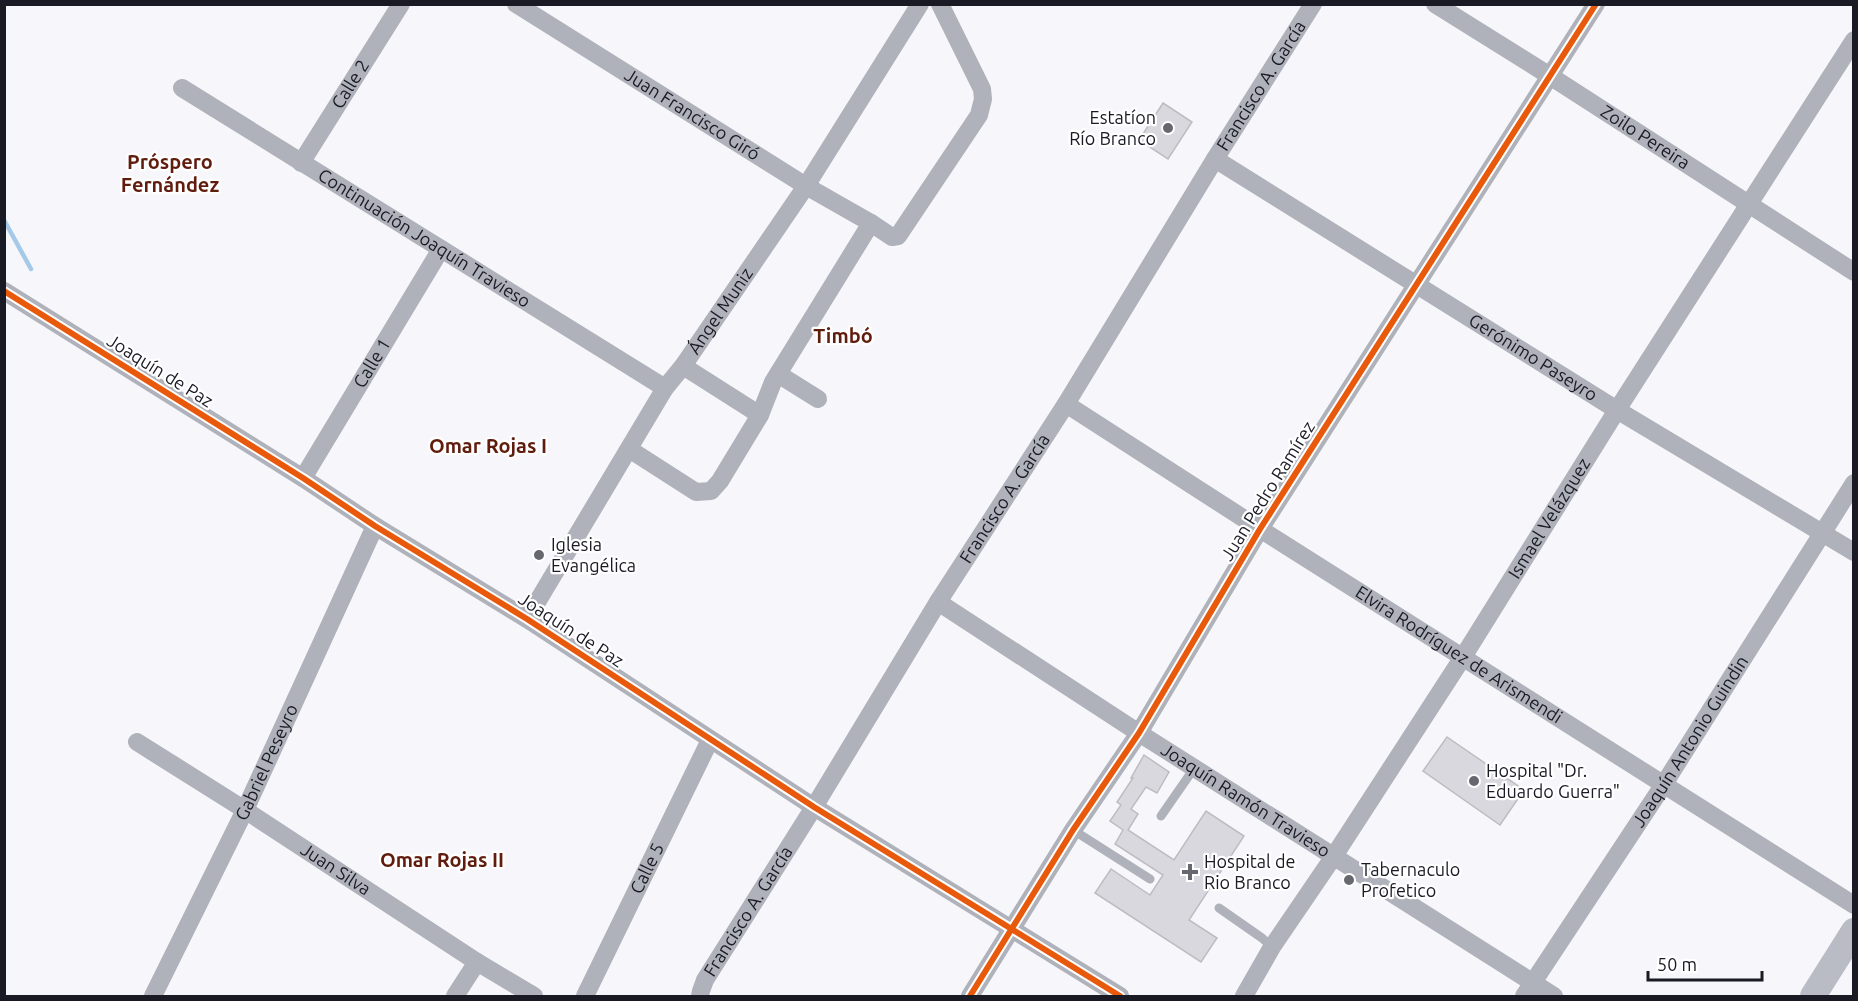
<svg xmlns="http://www.w3.org/2000/svg" width="1858" height="1001" font-family="Ubuntu,sans-serif">
<style>
.lines{fill:none;stroke-linecap:round;stroke-linejoin:round}
.stream{stroke:#a4cae8;stroke-width:4.5}
.building{fill:#dad8df;stroke:#bebbc2;stroke-width:1.5}
.lane{stroke:#afb2ba;stroke-width:9}
.street{stroke:#afb2ba;stroke-width:18}
.secondary{stroke:#b9bcc4;stroke-width:26}
.cycleway-casing{stroke:#fff;stroke-width:10}
.cycleway{stroke:#e8590c;stroke-width:6}
.poi-dot{fill:#67676f;stroke:#fff;stroke-width:2}
.labels{text-anchor:middle;stroke-width:4.5;stroke-linejoin:round;paint-order:stroke}
.street-label{font-size:18px;fill:#1a1a24;stroke:#fff}
.poi-label{font-size:18px;fill:#1a1a24;stroke:#fff;text-anchor:start}
.neighbourhood-label{font-size:20px;font-weight:bold;fill:#601d0e;stroke:#fff}
</style>
<rect width="100%" height="100%" fill="#f7f7fb"/>
<g class="lines">
<path class="stream" d="M 4,220 L 31,269"/>
</g>
<path class="building" d="M 1163,103 L 1192,122 L 1168,159 L 1139,140 Z
M 1447,737 L 1524,790 L 1500,825 L 1423,771 Z
M 1144,755 L 1169,772 L 1157,793 L 1146,787 L 1131,809 L 1138,814 L 1128,830 L 1174,860 L 1206,811 L 1244,836 L 1189,920 L 1217,938 L 1201,962 L 1095,893 L 1111,869 L 1150,895 L 1163,875 L 1115,844 L 1123,830 L 1110,821 L 1121,805 L 1117,802 L 1133,778 L 1131,778 Z"/>
<g class="lines">
<path class="lane" d="M 1161,816 L 1195,767
M 1073,830 L 1150,879
M 1219,908 L 1262,938 L 1272,947"/>
<g class="street">
<path id="s1" d="M 516,4 L 806,186 L 871,223"/>
<path id="s2" d="M 1435,4 L 1550,76 L 1854,272"/>
<path id="s3" d="M 182,88 L 665,388"/>
<path id="s4" d="M 1215,159 L 1617,410 L 1854,552"/>
<path id="s5" d="M 301,163 L 401,4"/>
<path d="M 4,291 L 303,478 L 375,526 L 527,619 L 814,807 L 1120,996"/>
<path d="M 683,366 L 760,415"/>
<path d="M 778,374 L 818,399"/>
<path id="s6" d="M 1066,404 L 1260,529 L 1854,905"/>
<path d="M 629,449 L 696,492 L 711,491 L 720,481 L 760,415 L 773,382 L 871,223 L 892,237 L 898,236 L 979,115 L 983,99 L 982,89 L 940,4"/>
<path id="s7" d="M 303,478 L 441,249"/>
<path id="s8" d="M 938,602 L 1139,733 L 1554,996"/>
<path id="s9" d="M 527,619 L 665,388 L 683,366 L 806,186 L 920,4"/>
<path id="s10" d="M 137,742 L 245,810 L 477,962 L 534,996"/>
<path id="s11" d="M 153,996 L 245,810 L 375,526"/>
<path d="M 455,996 L 477,962"/>
<path id="s12" d="M 585,996 L 710,740"/>
<path id="s13" d="M 700,996 L 701,991 L 705,980 L 814,807 L 938,602 L 1066,404 L 1215,159 L 1313,4"/>
<path d="M 970,996 L 1073,830 L 1139,733 L 1260,529 L 1596,4"/>
<path id="s14" d="M 1244,996 L 1272,947 L 1334,856 L 1463,657 L 1617,410 L 1854,40"/>
<path id="s15" d="M 1524,996 L 1664,784 L 1854,483"/>
</g>
<path class="secondary" d="M 1813,996 L 1854,931"/>
<defs>
<path id="cycleway" d="M 4,291 L 303,478 L 375,526 L 527,619 L 814,807 L 1120,996
M 970,996 L 1073,830 L 1139,733 L 1260,529 L 1596,4"/>
</defs>
<use href="#cycleway" class="cycleway-casing"/>
<use href="#cycleway" class="cycleway"/>
</g>
<g class="poi-dot">
<circle cx="1168" cy="128" r="6"/>
<circle cx="539" cy="555" r="6"/>
<circle cx="1474" cy="781" r="6"/>
<path d="M1187 863h6v6h6v6h-6v6h-6v-6h-6v-6h6z"/>
<circle cx="1349" cy="880" r="6"/>
</g>
<g class="labels">
<g class="street-label">
<text dy="6" stroke="none"><textPath href="#s5" startOffset="93">Calle 2</textPath></text>
<text dy="6" stroke="none"><textPath href="#s13" startOffset="1070">Francisco A. García</textPath></text>
<text dy="6" stroke="none"><textPath href="#s1" startOffset="208">Juan Francisco Giró</textPath></text>
<text dy="6" stroke="none"><textPath href="#s2" startOffset="249">Zoilo Pereira</textPath></text>
<text dy="6" stroke="none"><textPath href="#s3" startOffset="285">Continuación Joaquín Travieso</textPath></text>
<text dy="6" stroke="none"><textPath href="#s9" startOffset="364">Ángel Muniz</textPath></text>
<text dy="6" stroke="none"><textPath href="#s4" startOffset="375">Gerónimo Paseyro</textPath></text>
<text dy="6" stroke="none"><textPath href="#s7" startOffset="134">Calle 1</textPath></text>
<text transform="translate(160 371) rotate(32)" y="6">Joaquín de Paz</text>
<text transform="translate(1268 491) rotate(-58)" y="6">Juan Pedro Ramírez</text>
<text dy="6" stroke="none"><textPath href="#s13" startOffset="584">Francisco A. García</textPath></text>
<text dy="6" stroke="none"><textPath href="#s14" startOffset="567">Ismael Velázquez</textPath></text>
<text transform="translate(571 630) rotate(33)" y="6">Joaquín de Paz</text>
<text dy="6" stroke="none"><textPath href="#s6" startOffset="466">Elvira Rodríguez de Arismendi</textPath></text>
<text dy="6" stroke="none"><textPath href="#s15" startOffset="304">Joaquín Antonio Guindin</textPath></text>
<text dy="6" stroke="none"><textPath href="#s11" startOffset="260">Gabriel Peseyro</textPath></text>
<text dy="6" stroke="none"><textPath href="#s8" startOffset="366">Joaquín Ramón Travieso</textPath></text>
<text dy="6" stroke="none"><textPath href="#s12" startOffset="142">Calle 5</textPath></text>
<text dy="6" stroke="none"><textPath href="#s10" startOffset="236">Juan Silva</textPath></text>
<text dy="6" stroke="none"><textPath href="#s13" startOffset="98">Francisco A. García</textPath></text>
</g>
<g class="poi-label">
<text x="1156" y="124" text-anchor="end">Estatíon<tspan x="1156" dy="21">Río Branco</tspan></text>
<text x="551" y="551">Iglesia<tspan x="551" dy="21">Evangélica</tspan></text>
<text x="1486" y="777">Hospital "Dr.<tspan x="1486" dy="21">Eduardo Guerra"</tspan></text>
<text x="1204" y="868">Hospital de<tspan x="1204" dy="21">Rio Branco</tspan></text>
<text x="1361" y="876">Tabernaculo<tspan x="1361" dy="21">Profetico</tspan></text>
</g>
<g class="neighbourhood-label">
<text x="170" y="169">Próspero<tspan x="170" dy="23">Fernández</tspan></text>
<text x="843" y="343">Timbó</text>
<text x="488" y="453">Omar Rojas I</text>
<text x="442" y="867">Omar Rojas II</text>
</g>
</g>
<rect width="1858" height="1001" fill="none" stroke="#1a1a24" stroke-width="12"/>
<path d="M1648 971v9h114v-9" fill="none" stroke="#1a1a24" stroke-width="3"/>
<text x="1657" y="971" font-size="18" fill="#1a1a24" stroke="#ffffff" stroke-width="4.5" paint-order="stroke">50 m</text>
</svg>
